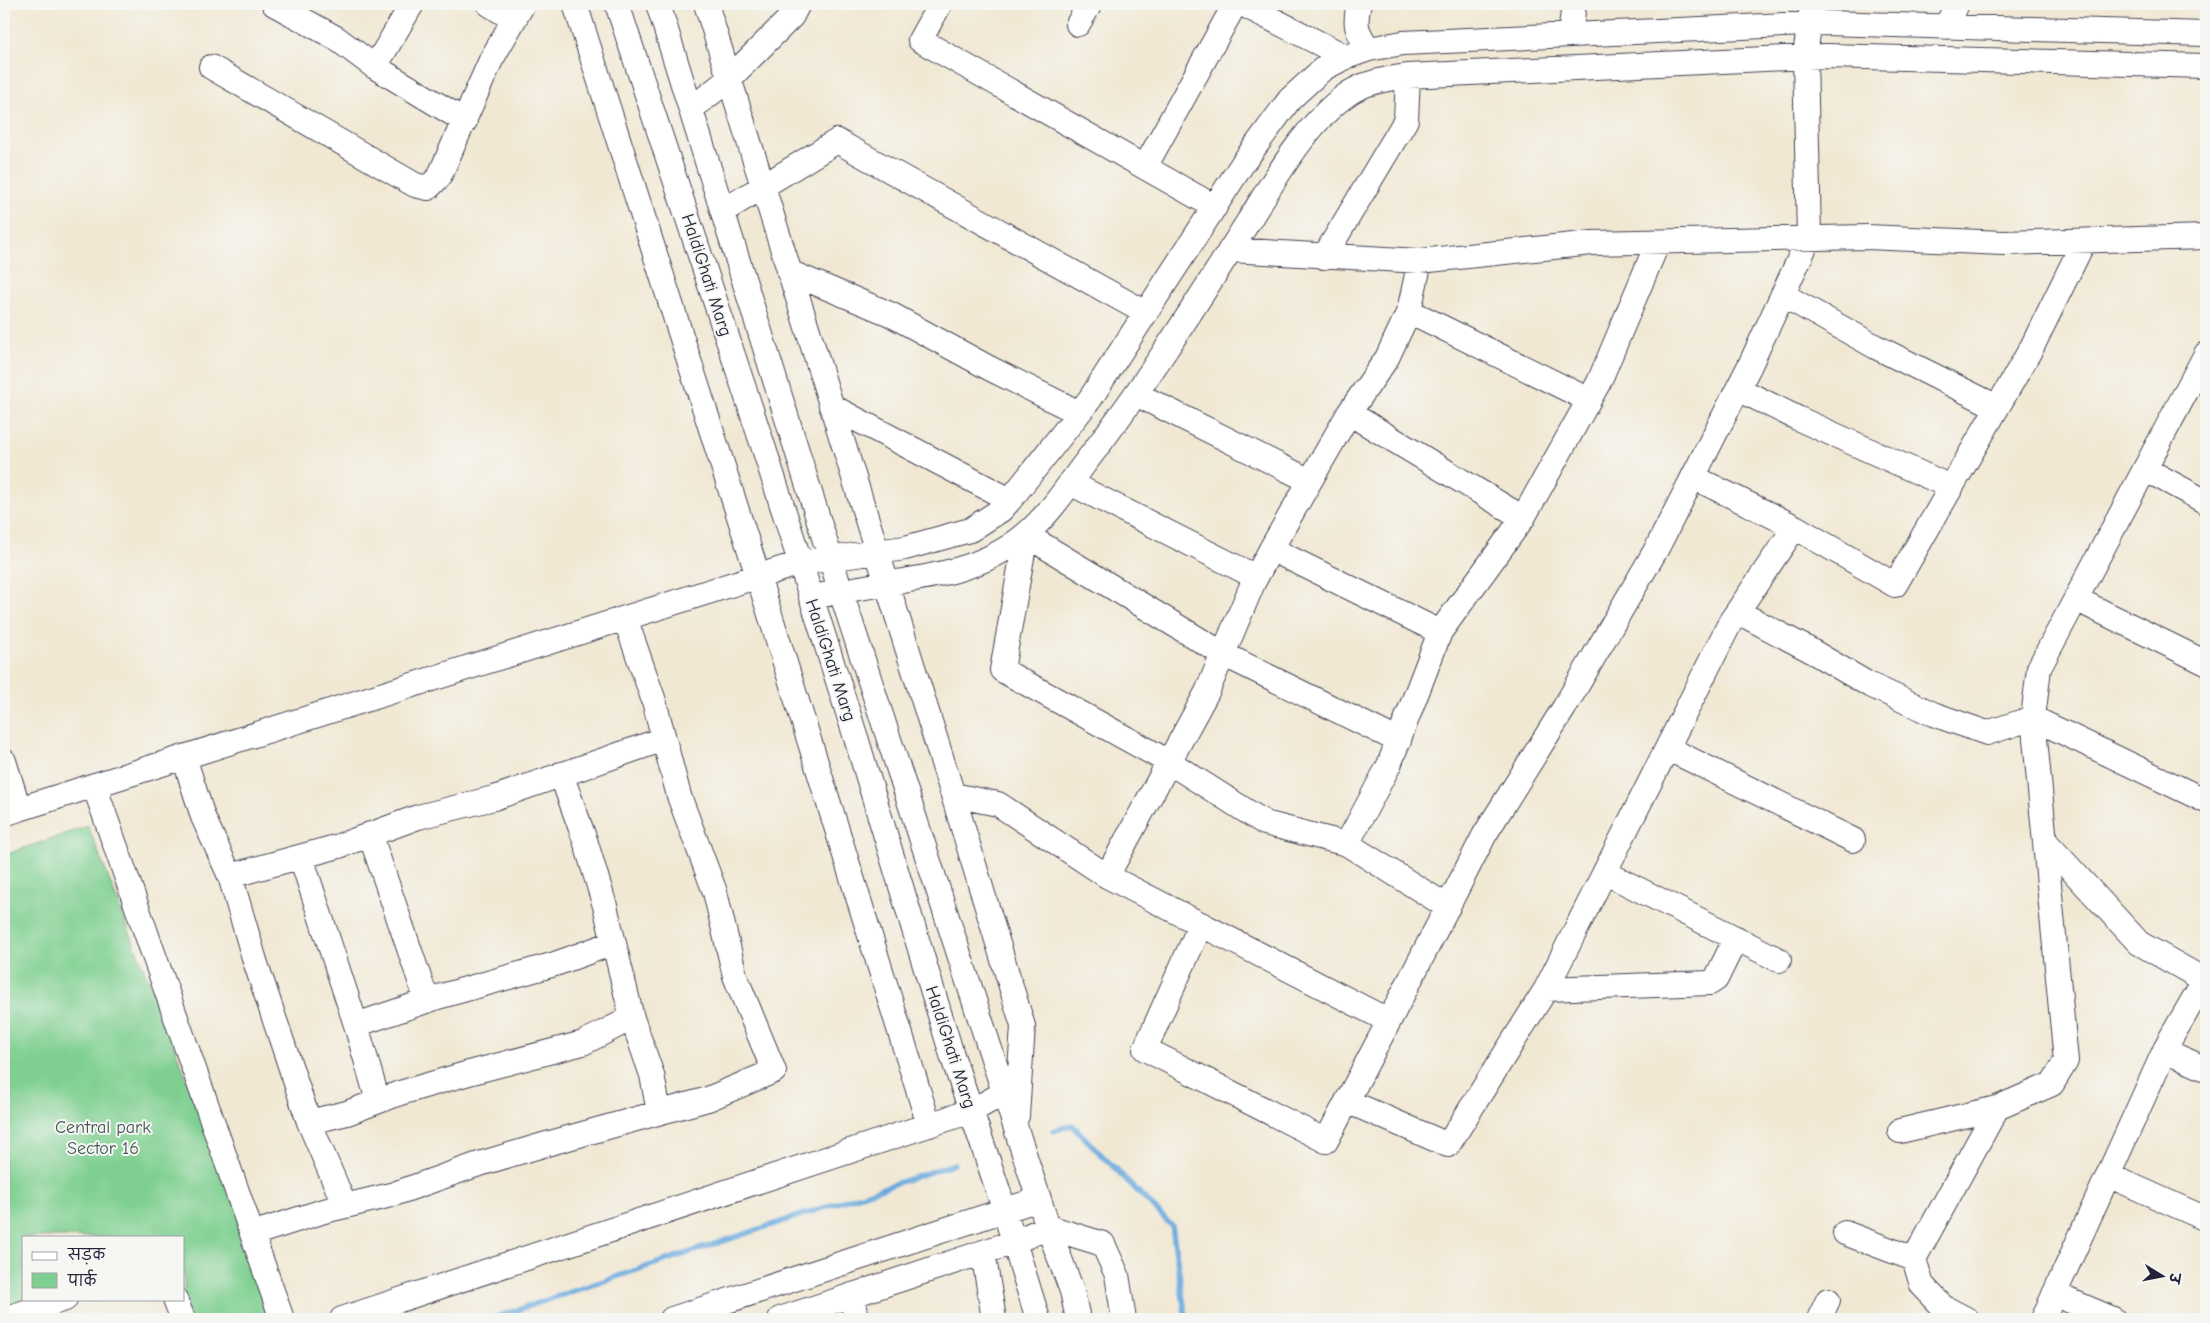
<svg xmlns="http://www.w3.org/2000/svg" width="2210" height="1323" font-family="'Comic Neue','Playpen Sans Deva',sans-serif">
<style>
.green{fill:#7ecf90;stroke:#507866}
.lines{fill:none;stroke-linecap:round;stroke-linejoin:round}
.stream{stroke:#6baade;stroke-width:5.5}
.minor-casing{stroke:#414052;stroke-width:26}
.minor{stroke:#fff;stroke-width:24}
.labels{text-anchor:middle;stroke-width:4;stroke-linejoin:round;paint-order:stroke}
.street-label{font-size:18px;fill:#22223b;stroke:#f6f6f2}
.park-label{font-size:18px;fill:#3e5654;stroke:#f6f6f2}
</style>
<rect width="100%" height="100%" fill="#f6f6f2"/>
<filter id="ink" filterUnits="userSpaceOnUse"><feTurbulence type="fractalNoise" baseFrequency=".02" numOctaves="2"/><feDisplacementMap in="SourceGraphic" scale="10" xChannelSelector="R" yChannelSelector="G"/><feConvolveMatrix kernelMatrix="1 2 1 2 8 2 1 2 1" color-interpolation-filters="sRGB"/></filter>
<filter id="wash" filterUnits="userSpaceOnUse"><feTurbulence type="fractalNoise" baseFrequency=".0096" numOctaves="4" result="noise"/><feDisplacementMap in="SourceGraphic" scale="20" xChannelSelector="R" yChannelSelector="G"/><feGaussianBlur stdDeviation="1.12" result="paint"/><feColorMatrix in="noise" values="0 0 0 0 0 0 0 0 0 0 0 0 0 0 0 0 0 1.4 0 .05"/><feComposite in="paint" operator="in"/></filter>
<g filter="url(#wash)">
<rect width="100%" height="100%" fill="#f1e8d3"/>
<path class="green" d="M 88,826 L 281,1319 L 190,1319 L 184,1299 L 184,1237 L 24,1237 L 24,1299 L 32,1299 L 4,1307 L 4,855 Z"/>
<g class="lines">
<path class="stream" d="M 1053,1131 L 1072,1125 L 1172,1226 L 1186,1319
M 490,1319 L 954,1164"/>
</g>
</g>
<g filter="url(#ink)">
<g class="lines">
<defs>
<path id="minor" d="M 274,4 L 336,38 L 375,67 L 465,121
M 489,4 L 513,19
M 575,4 L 758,576 L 929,1125
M 617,4 L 766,455 L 857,741 L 952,1055 L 998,1190 L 1038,1319
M 658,4 L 840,589 L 1048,1227 L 1072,1291 L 1078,1319
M 706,4 L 953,795 L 1023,1026 L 1017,1116
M 940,4 L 920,40 L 1215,207
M 1242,4 L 1346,57
M 1359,4 C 1354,25 1356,31 1369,49
M 1078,24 L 1090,4
M 1946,27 L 1957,4
M 1570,35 L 1574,4
M 211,67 L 415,185 L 428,188 L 439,177 L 491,60 L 523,4
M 375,67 L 412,4
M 691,109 L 729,79 L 792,16 L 798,4
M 1145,167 L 1235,4
M 723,211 L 837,141 L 1146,313
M 1230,250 L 1420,261
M 1324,257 L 1406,120 L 1408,76
M 789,272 L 890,314 L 989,368 L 1079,413
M 1783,295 L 1876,347 L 1997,407
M 1409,311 L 1589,400
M 1738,389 L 1797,418 L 1951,487
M 1136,394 L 1310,481
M 831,406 L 1010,500
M 1349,413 L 1523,518
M 2145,469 L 2206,502
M 1693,477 L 1795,527
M 1070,483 L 1256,577
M 1271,549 L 1440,632
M 811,598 C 882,578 967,585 1026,534 C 1049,515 1067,487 1085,463 C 1144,387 1196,304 1248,222 C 1273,182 1306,124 1345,96 C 1363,82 1386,79 1408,76 L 1827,56 L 2206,66
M 2076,599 L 2206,663
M 1738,612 L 1808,649 L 1868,684 L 1933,714 L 1987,733 L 2033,718 L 2206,801
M 1399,741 L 1223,654 L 1026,535 L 1002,670 L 1169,762 L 1265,823 L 1347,844 L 1448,907
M 1669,749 L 1853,840
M 184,757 L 203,817 L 230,876 L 255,961 L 309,1122 L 345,1206
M 4,761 L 19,809 L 4,814
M 561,774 L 585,840 L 605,906 L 632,1018 L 652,1075 L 659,1112
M 94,785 L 282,1319
M 953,795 L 998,804 L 1107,876 L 1389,1021 L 1485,834 L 1564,708 L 1657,548 L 1750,365 L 1809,238 L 1805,56 L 1812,4
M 19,809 L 800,563 L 905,548 L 970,530 L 1001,510 L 1010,500 L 1090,399 L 1243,163 L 1290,99 L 1324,68 L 1346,57 L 1369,49 L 1403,43 L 1826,23 L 2206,34
M 370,834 L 427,1001
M 2045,841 L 2139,943 L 2206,981
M 1347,844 L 1389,765 L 1440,632 L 1523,518 L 1599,382 L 1658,242
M 301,857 L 356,1025 L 378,1101
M 1606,873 L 1779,960
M 230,876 L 339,846 L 418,817 L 494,798 L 664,739
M 1107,876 L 1207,692 L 1253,583 L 1271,549 L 1349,413 L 1387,358 L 1409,311 L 1420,261 L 1592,243 L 1867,237 L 2003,243 L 2206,237
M 1201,924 L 1145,1049 L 1326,1141 L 1389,1021
M 1546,989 L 1710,983 L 1716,979 L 1736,938
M 356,1025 L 438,997 L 555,964 L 613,943
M 2165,1051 L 2206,1069
M 1347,1101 L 1448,1145 L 1546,989 L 1731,621 L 1795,527 L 1895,585 L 2032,347 L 2084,241
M 309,1122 L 347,1113 L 400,1093 L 469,1073 L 583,1043 L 632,1018
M 1900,1131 L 1997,1108
M 2108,1175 L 2206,1219
M 1845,1233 L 1914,1259 L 1997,1108 L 2052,1084 L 2066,1061 L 2033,718 L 2039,668 L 2206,354
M 252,1234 L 324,1211 L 391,1195 L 476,1165 L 543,1145 L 708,1099 L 774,1071 L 735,976 L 715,892 L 679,796 L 654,701 L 625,618
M 983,1252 L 994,1319
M 1914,1259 L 1922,1285 L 1943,1307 L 1966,1319
M 2054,1294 L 2113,1319
M 852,1295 L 856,1319
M 175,1299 L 183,1319
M 4,1319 L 65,1299
M 342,1319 L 971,1111 L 1004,1093
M 672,1319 L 1039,1199
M 780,1319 L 1014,1242 L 1048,1227 L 1103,1244 L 1117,1275 L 1124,1319
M 1819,1319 L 1828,1300
M 2043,1319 L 2168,1043 L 2204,981"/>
</defs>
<use href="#minor" class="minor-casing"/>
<use href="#minor" class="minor"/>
</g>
</g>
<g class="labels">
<g class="street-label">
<text transform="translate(707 275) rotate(72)" y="6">HaldiGhati Marg</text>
<text transform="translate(831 660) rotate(72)" y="6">HaldiGhati Marg</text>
<text transform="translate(951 1047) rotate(72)" y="6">HaldiGhati Marg</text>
</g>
<g class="park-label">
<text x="103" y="1133">Central park<tspan x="103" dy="21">Sector 16</tspan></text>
</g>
</g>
<rect width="2210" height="1323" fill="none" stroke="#f6f6f2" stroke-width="20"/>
<rect x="22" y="1236" width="162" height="65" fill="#f6f6f2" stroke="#a1a1a9"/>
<rect x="32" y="1252" width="25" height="8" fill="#ffffff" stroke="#a1a1a9"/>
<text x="68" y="1260" font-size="15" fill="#22223b">सड़क</text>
<rect x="32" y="1273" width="25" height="15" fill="#7ecf90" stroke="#a1a1a9"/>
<text x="68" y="1286" font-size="15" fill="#22223b">पार्क</text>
<g transform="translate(2162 1276) rotate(100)" stroke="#f6f6f2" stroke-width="4" paint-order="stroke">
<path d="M0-4L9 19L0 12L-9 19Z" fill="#22223b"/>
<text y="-8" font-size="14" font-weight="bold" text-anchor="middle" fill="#22223b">उ</text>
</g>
</svg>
